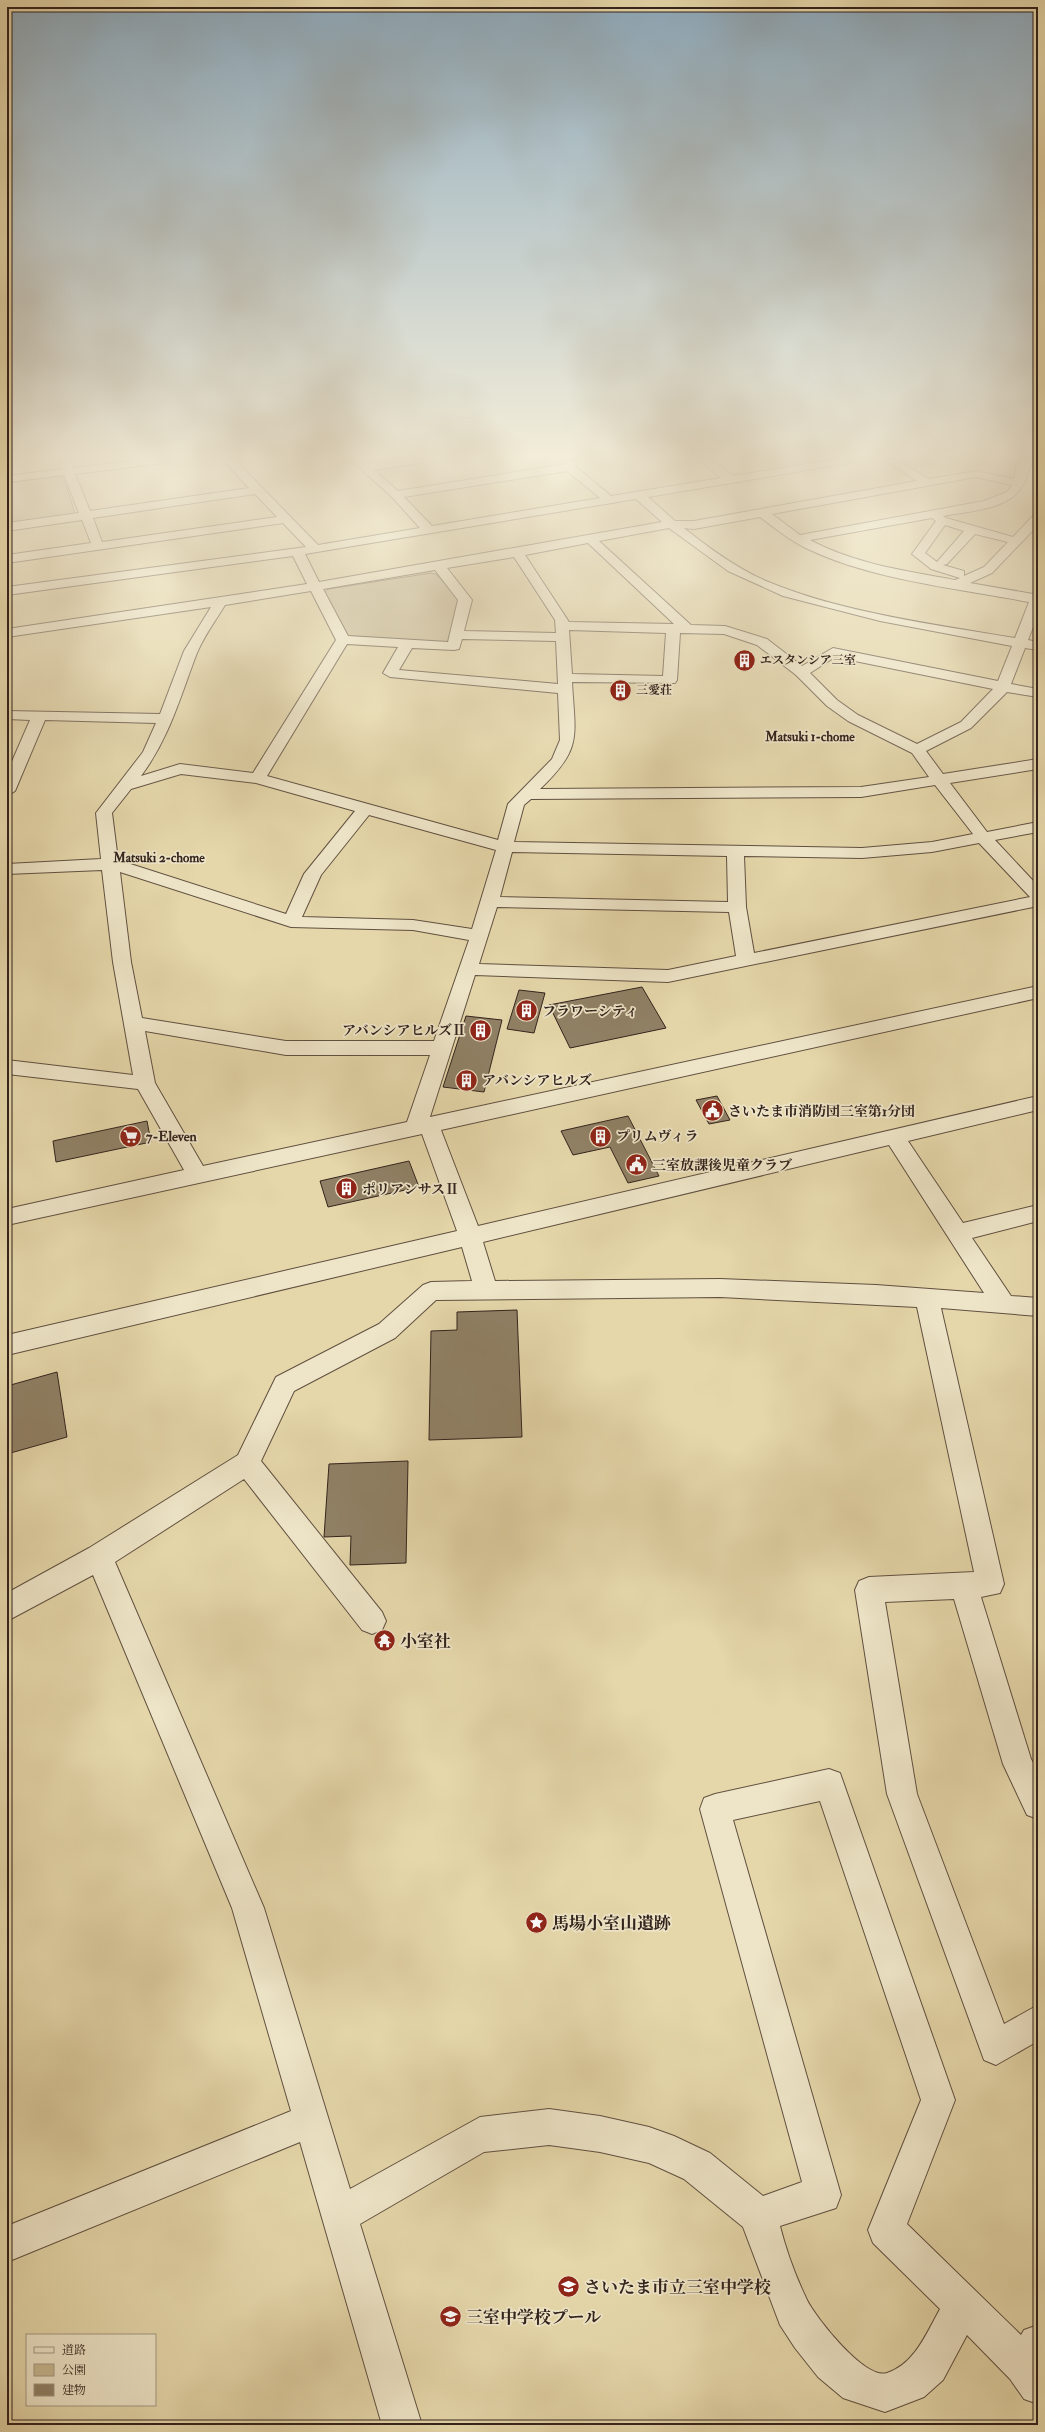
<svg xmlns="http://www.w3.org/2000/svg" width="1045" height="2432" font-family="'IM FELL Double Pica','Noto Serif JP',serif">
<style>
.green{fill:#c7b892;stroke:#7d6e58}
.building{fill:#908166;stroke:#33231d}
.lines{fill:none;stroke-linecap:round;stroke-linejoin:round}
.minor-casing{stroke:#605040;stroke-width:2}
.minor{fill:#eee5c8;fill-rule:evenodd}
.labels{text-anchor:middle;stroke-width:3.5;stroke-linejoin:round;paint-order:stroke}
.far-poi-label{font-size:12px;font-weight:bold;fill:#33231d;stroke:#eee5c8;text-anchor:start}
.far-neighbourhood-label{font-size:13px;font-weight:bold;fill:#33231d;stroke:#eee5c8}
.poi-label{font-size:14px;font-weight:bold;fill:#33231d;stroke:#eee5c8;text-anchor:start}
.near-poi-label{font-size:17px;font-weight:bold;fill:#33231d;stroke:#eee5c8;text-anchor:start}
</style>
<rect width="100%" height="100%" fill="#e5d7aa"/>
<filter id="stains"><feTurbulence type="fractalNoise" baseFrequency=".005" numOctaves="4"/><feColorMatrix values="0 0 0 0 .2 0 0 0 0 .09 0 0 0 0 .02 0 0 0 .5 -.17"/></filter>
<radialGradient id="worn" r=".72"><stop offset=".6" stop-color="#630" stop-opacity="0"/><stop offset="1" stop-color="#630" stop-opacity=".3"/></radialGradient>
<path class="green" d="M 58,476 L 63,477 L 75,513 L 72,516 L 7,525 L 7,483 Z
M 431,573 L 436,574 L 461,602 L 450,640 L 444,644 L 347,636 L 324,593 L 328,589 Z"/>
<path class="building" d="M 642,987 L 666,1028 L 570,1048 L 549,1005 Z
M 519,990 L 545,993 L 534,1033 L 507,1029 Z
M 466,1016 L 502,1020 L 484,1092 L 443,1087 Z
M 717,1096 L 730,1120 L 709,1124 L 696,1100 Z
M 628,1116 L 659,1176 L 628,1183 L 610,1147 L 573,1155 L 561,1131 Z
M 147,1121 L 151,1142 L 56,1162 L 53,1141 Z
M 409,1161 L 419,1187 L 328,1207 L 320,1181 Z
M 517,1310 L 522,1437 L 429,1440 L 431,1331 L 457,1330 L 457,1312 Z
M 57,1372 L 67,1437 L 7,1454 L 7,1386 Z
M 408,1461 L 406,1563 L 350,1565 L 351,1536 L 324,1537 L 329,1464 Z"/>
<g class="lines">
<defs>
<path id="minor" d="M 59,460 L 69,460 L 73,468 L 138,460 L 169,460 L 163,463 L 75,474 L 90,511 L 249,488 L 223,460 L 235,460 L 318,545 L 420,528 L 392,497 L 351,460 L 362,460 L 368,464 L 400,460 L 425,460 L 420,463 L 374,470 L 398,491 L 565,464 L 568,460 L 578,460 L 575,466 L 611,496 L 721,478 L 700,460 L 712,460 L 733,476 L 831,460 L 855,460 L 849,463 L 648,497 L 675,521 L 694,521 L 917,481 L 885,460 L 897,460 L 929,479 L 976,471 L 1014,479 L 1017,466 L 1022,460 L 1033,460 C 1028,468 1028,476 1024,483 C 1012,510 969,511 943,516 L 946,518 L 1013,537 L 1034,515 L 1038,514 L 1038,525 L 992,573 L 970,583 L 1033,594 L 1038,593 L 1038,614 L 1028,640 L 1038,642 L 1038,650 L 1025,648 L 1011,684 L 1038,689 L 1038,697 L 1007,692 L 971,728 L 926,751 L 943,774 L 1038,759 L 1038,769 L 950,783 L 987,832 L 1038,822 L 1038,832 L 995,840 L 1038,886 L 1038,906 L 668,982 L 475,975 L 430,1117 L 1038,986 L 1038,998 L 441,1130 L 478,1226 L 1038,1096 L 1038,1110 L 908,1141 L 963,1223 L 1038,1205 L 1038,1221 L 972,1238 L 1011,1296 L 1038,1298 L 1038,1316 L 941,1308 L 1004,1584 L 1000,1593 L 981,1597 L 1031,1759 L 1038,1772 L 1038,1819 L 1027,1815 L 1003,1764 L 954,1599 L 885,1602 L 917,1794 L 1004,2024 L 1038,2005 L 1038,2041 L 996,2065 L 984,2060 L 887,1794 L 855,1590 L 859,1581 L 869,1577 L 974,1572 L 917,1307 L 720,1297 L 436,1300 L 395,1338 L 294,1391 L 261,1461 L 382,1612 L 386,1621 L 382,1630 L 372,1634 L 362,1630 L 244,1479 L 115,1562 L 264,1908 L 350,2189 L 480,2117 L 549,2109 L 600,2116 L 649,2127 L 674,2136 L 710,2153 L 763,2196 L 802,2182 L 700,1809 L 704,1798 L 715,1794 L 829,1769 L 840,1773 L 955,2100 L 907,2224 L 1021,2335 L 1024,2330 L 1038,2325 L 1038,2404 L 1024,2399 L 1010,2379 L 967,2335 L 943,2380 L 924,2397 L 885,2412 L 843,2398 L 818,2377 L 795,2348 L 780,2325 L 743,2227 L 684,2179 L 649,2163 L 600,2152 L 549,2145 L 484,2152 L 360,2224 L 422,2425 L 382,2425 L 300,2142 L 7,2262 L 7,2226 L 291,2111 L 232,1908 L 93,1575 L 7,1621 L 7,1593 L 89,1548 L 238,1455 L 276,1377 L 379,1324 L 423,1285 L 431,1282 L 472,1281 L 462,1247 L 7,1355 L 7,1335 L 457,1231 L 422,1134 L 7,1225 L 7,1209 L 184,1170 L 138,1089 L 7,1074 L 7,1060 L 133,1075 L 113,962 L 102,870 L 7,874 L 7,864 L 101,859 L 96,813 L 143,752 L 156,723 L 45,720 L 15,791 L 7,796 L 7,773 L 30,720 L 7,719 L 7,711 L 160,714 L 184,651 L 211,607 L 7,637 L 7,629 L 307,584 L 293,556 L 7,595 L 7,587 L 306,547 L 283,523 L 7,563 L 7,555 L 91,543 L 82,520 L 7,531 L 7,523 L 79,513 L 64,475 L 7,482 L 7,476 L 62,469 ZM 567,471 L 600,498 L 432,526 L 404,497 ZM 976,477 L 1012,485 L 1007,492 L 984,501 L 800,535 L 772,514 ZM 255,494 L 277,517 L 102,542 L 93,518 ZM 636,499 L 662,522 L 319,582 L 305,554 ZM 760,517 C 776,529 792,542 810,550 C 874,580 960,589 1029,602 L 1015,638 C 936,625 839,612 766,581 C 736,568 709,548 684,528 L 694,529 ZM 932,518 L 936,521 L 912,554 L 931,569 L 960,578 L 955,580 C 907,571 854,564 810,540 ZM 945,525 L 964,531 L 937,562 L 925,553 ZM 669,528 L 728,571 L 783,596 L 880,621 L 1012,646 L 998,681 L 833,648 L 802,666 L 767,639 L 725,626 L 691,625 L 599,541 ZM 975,534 L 1008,542 L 984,567 L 964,576 L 964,571 L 943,565 L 947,564 ZM 588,543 L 674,624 L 569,622 L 525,555 ZM 514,557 L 555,620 L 556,633 L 464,631 L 472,600 L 447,568 ZM 435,570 L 458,600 L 448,642 L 348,636 L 323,589 ZM 311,591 L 336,640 L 253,773 L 180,764 L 141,776 C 170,737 180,697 197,653 C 204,636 216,620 225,605 ZM 569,630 L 666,633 L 663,676 L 572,674 ZM 680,633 L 724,634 L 757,645 L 796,675 L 827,706 L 848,721 L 912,753 L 929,777 L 861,787 L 540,789 C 583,748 575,737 572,682 L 675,683 L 677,680 ZM 462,639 L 556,641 L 558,684 L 399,670 L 412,648 L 454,650 L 459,649 ZM 347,644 L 398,647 L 383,673 L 390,677 L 558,693 L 560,740 L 552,759 L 508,804 L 498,840 L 267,776 ZM 835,657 L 993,689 L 961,722 L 917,744 L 858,715 L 837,700 L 810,673 ZM 181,774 L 256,783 L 355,811 L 304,874 L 286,914 L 118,860 L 112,813 L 131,789 ZM 935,785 L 973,834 L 932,842 L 862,848 L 514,842 L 524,805 L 531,799 L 861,797 ZM 369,815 L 496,850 L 472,929 L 413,920 L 302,917 L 321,875 ZM 979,843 L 1030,897 L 754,953 L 746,907 L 744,856 L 862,858 L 932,852 ZM 512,852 L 727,856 L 728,902 L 500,897 ZM 120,872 L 291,927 L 413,930 L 469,940 L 434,1041 L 286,1041 L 142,1018 L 131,962 ZM 497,907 L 729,912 L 736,956 L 668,970 L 479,964 ZM 145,1031 L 286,1055 L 430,1055 L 407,1122 L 203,1166 L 155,1083 ZM 889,1145 L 984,1293 L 876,1285 L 720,1279 L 495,1281 L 483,1242 ZM 820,1801 L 921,2100 L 868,2230 L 873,2243 L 940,2309 C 927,2332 915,2364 887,2373 C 865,2380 816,2318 807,2300 C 796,2277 786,2250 780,2226 L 836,2208 L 841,2195 L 733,1820 Z"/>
</defs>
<use href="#minor" class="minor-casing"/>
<use href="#minor" class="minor"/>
</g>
<linearGradient id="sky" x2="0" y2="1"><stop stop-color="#8eaabc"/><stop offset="0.57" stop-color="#f3edd9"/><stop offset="1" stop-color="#f3edd9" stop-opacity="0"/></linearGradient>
<rect width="1045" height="800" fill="url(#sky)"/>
<defs>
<symbol id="building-disc" viewBox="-11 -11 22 22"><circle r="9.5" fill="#8f2418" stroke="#eee5c8"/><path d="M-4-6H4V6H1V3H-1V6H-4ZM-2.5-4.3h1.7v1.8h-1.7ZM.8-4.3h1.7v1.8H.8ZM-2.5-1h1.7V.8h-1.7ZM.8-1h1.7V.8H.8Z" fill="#fff"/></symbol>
<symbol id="civic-disc" viewBox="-11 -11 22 22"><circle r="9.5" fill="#8f2418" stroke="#eee5c8"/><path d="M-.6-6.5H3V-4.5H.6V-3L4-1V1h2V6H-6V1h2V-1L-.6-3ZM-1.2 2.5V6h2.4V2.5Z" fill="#fff"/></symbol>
<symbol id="supermarket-disc" viewBox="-11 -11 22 22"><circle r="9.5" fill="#8f2418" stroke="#eee5c8"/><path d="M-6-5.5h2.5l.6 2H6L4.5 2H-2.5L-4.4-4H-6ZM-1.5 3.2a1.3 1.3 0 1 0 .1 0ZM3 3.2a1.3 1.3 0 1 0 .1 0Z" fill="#fff"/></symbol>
<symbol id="temple-disc" viewBox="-11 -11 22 22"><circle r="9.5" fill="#8f2418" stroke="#eee5c8"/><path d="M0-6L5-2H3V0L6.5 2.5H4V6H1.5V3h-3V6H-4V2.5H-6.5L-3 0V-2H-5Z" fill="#fff"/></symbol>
<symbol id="sight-disc" viewBox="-11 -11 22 22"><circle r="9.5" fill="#8f2418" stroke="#eee5c8"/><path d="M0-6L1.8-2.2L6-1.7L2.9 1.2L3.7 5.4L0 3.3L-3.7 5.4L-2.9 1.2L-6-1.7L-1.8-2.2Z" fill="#fff"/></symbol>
<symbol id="school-disc" viewBox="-11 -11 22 22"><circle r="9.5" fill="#8f2418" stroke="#eee5c8"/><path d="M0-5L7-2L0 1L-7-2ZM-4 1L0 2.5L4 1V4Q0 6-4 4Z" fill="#fff"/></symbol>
</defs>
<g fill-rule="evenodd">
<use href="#building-disc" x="732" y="648" width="25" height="25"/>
<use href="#building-disc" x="608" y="678" width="25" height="25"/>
<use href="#building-disc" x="514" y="998" width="25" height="25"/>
<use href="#building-disc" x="468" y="1018" width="25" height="25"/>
<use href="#building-disc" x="454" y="1068" width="25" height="25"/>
<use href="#civic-disc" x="700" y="1098" width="25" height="25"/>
<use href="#supermarket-disc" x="118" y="1124" width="25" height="25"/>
<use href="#building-disc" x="588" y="1124" width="25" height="25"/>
<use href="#civic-disc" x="624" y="1152" width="25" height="25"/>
<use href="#building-disc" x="334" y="1176" width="25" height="25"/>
<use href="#temple-disc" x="372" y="1628" width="25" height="25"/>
<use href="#sight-disc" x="524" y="1910" width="25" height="25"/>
<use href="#school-disc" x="556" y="2274" width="25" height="25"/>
<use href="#school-disc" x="438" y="2304" width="25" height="25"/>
</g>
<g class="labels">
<g class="far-poi-label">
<text x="760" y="664">エスタンシア三室</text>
<text x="636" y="694">三愛荘</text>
</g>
<g class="far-neighbourhood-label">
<text x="810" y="741">Matsuki 1-chome</text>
<text x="159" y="862">Matsuki 2-chome</text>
</g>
<g class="poi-label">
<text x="542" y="1016">フラワーシティ</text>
<text x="466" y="1035" text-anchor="end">アバンシアヒルズⅡ</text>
<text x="482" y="1085">アバンシアヒルズ</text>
<text x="728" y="1116">さいたま市消防団三室第1分団</text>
<text x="146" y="1141">7-Eleven</text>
<text x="616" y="1141">プリムヴィラ</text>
<text x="652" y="1170">三室放課後児童クラブ</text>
<text x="362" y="1194">ポリアンサスⅡ</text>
</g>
<g class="near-poi-label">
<text x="400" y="1647">小室社</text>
<text x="552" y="1929">馬場小室山遺跡</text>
<text x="584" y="2293">さいたま市立三室中学校</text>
<text x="466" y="2323">三室中学校プール</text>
</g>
</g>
<rect width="1045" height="2432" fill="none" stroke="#e5d7aa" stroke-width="24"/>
<rect x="8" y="8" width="1029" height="2416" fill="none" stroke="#33231d" stroke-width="2"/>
<rect x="12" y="12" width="1021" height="2408" fill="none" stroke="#33231d"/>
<rect x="26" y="2334" width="130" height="72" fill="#eee5c8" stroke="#a39784"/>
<rect x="34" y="2347" width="20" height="6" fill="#eee5c8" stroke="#a39784"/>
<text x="62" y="2354" font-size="12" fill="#33231d">道路</text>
<rect x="34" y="2364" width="20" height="12" fill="#c7b892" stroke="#a39784"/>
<text x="62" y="2374" font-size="12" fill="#33231d">公園</text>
<rect x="34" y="2384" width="20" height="12" fill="#908166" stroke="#a39784"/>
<text x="62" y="2394" font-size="12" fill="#33231d">建物</text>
<rect width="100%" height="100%" filter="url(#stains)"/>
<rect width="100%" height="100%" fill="url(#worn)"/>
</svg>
